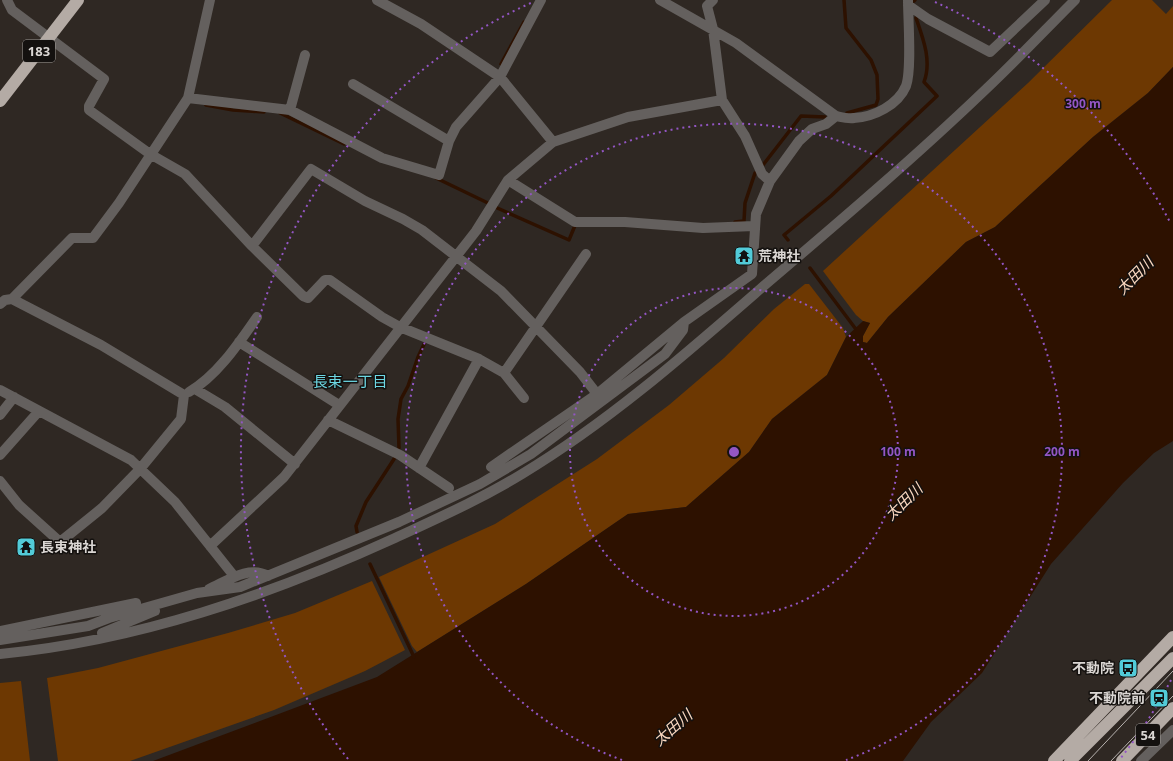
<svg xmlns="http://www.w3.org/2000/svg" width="1173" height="761" font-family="'Open Sans','Noto Sans JP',sans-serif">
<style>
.green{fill:#6d3802}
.water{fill:#2d1100}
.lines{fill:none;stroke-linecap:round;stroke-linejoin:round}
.stream{stroke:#2d1100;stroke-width:3.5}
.street{stroke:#64605e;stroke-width:10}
.highway{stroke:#b4aba5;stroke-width:12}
.tram{stroke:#b7b2af;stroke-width:1}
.ring{fill:none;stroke:#9356c4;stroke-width:2;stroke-dasharray:2 4}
.labels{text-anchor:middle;stroke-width:3;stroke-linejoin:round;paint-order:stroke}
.shield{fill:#14110f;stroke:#9f9b98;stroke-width:1}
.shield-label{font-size:13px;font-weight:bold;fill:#dad6d3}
.poi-label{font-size:14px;font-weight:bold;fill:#dad6d3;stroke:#14110f;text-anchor:start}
.water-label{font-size:15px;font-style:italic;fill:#fcd9c1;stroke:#14110f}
.neighbourhood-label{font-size:15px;fill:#6cd7e3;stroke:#14110f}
.centre{fill:#9356c4;stroke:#14110f;stroke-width:2}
.ring-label{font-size:12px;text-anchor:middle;font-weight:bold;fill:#9356c4;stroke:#14110f;stroke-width:3;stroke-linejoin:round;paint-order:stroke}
</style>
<rect width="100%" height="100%" fill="#2f2823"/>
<path class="green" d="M 1112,0 L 1152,0 L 1166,14 L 1173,6 L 1173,67 L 1148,93 L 1093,137 L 995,227 L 966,242 L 888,317 L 867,343 L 863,342 L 863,336 L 870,323 L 863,321 L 856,315 L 823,271 L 1028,83 Z
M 805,284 L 809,284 L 843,328 L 846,337 L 827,375 L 772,419 L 749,452 L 686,507 L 628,514 L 526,584 L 417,652 L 412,646 L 379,577 L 495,524 L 597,459 L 669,405 L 724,358 L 774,309 Z
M 372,581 L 405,650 L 365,671 L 274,710 L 130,761 L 58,761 L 47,678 L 98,668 L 228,633 L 295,613 Z
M 21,681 L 30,761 L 0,761 L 0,683 Z"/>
<path class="water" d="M 1173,67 L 1173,441 L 1154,453 L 1123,483 L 1051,564 L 982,673 L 931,722 L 903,761 L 153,761 L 377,677 L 526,584 L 628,514 L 686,507 L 749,452 L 772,419 L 827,375 L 846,337 L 863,321 L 870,323 L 863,336 L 863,342 L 867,343 L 888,317 L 966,242 L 995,227 L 1093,137 L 1148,93 Z"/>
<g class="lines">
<path class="stream" d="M 844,0 L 846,28 L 871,60 L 877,75 L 878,99 L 876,105 L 847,113
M 914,1 L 915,0
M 501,64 L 524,22
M 206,105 L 233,110 L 264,112
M 280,113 L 344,144
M 763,165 L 801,116 L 825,117
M 436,178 L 490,204
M 495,207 L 569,240 L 576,223
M 735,222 L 744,221 L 745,203 L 755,173
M 788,240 L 784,235 L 831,196 L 937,96 L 924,82 C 932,61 923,38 916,18
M 810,268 L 855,328
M 399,448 L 398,419 L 401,399 L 408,386 L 418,357 L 426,340
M 357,532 L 356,526 L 366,502 L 396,456
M 370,564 L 414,657"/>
<path class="street" d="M 7,0 L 12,10 L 104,79 L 89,106 L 89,110 L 150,154 L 185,174 L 252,246 L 303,296 L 308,298 L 325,280 L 330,280 L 382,317 L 400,327 L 479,359 L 504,373 L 524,398
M 377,0 L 421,24 L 500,77 L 553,142
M 660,0 L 736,43 L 836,116 C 841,117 848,119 854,118 C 874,117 898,105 906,86 C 912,70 908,19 908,0
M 713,0 L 707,6 L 713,29 L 722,100 L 745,136 L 762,174 L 770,181
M 908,5 L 928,19 L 990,52 L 1045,0
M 353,84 L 449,141
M 188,98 L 290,110 L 382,158 L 439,175 L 449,141 L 456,127 L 500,77 L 541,0
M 290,110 L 305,55
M 508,180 L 575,222 L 625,222 L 703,228 L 754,226
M 252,246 L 311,169 L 365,201 L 403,219 L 422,230 L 501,291 L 580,372 L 597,394
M 0,304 L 5,300 L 12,299 L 72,238 L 93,238 L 119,203 L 188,98 L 210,0
M 239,342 L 339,405
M 504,373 L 586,254
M 195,389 L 225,407 L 295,464
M 0,390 L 131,460 L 175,502 L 234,576
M 189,392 C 217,376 239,343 257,317
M 0,415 L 14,397
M 328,420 L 400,455 L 449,488
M 0,455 L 39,411
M 491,467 L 597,394 L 684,322 L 752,274 L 756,214 L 770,181 L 799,141 L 812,129 L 826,124 L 836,116
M 419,468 L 479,359
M 0,481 L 19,505 L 60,542 L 102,508 L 140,469 L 181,419 L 184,395 L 101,345 L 12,299
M 210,546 L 284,477 L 476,231 L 508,180 L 553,142 L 628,117 L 722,100
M 209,589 C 227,581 249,565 268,576
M 0,631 L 136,603
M 102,633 L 155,611
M 0,640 L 88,626 L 109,618 L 197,593 L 240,587 L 399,522 L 480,484 L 531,454 L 665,354 L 683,330 L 684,322
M 0,654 C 137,641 270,595 395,538 C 438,518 481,499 522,474 C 610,421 689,351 766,284 C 840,221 914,158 984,91 C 1015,62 1045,30 1075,0
M 1141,761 L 1173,730"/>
<path class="highway" d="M 0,101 L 78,0
M 1054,761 L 1173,637
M 1070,761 L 1173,658
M 1122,761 L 1173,708"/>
<path class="tram" d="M 1088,761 L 1173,671
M 1111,761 L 1173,696"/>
</g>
<g class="ring">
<circle cx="734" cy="452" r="164"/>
<path d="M622 760A328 328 0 1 1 846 760"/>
<path d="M1171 680A493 493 0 0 1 1120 759M348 759A493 493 0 0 1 533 2M935 2A493 493 0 0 1 1171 224"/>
</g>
<defs>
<symbol id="temple-square" viewBox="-11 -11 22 22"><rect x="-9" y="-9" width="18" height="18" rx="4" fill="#52cbd8" stroke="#14110f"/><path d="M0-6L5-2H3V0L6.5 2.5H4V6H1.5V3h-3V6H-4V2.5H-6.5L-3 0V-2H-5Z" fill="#111"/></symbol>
<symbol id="bus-square" viewBox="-11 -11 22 22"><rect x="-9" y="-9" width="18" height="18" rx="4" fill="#52cbd8" stroke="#14110f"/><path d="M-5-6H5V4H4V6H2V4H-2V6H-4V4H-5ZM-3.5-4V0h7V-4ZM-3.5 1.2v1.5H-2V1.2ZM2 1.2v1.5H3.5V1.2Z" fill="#111"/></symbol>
<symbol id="station-square" viewBox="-11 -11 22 22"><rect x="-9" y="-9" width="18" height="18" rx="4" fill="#52cbd8" stroke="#14110f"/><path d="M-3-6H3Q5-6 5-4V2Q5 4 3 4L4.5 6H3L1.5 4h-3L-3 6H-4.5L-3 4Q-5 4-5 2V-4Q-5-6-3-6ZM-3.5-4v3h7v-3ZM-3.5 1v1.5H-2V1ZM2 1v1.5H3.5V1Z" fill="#111"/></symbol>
</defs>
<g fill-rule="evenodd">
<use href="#temple-square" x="733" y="245" width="22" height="22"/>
<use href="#temple-square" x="15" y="536" width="22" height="22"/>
<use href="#bus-square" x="1117" y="657" width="22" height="22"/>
<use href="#station-square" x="1148" y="687" width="22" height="22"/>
</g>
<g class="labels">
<g class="shield">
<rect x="23" y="40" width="32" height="22" rx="3"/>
<rect x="1136" y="724" width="24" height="22" rx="3"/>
</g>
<g class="shield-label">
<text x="39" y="56">183</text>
<text x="1148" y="740">54</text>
</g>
<g class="poi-label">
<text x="758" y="261">荒神社</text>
<text x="40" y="552">長束神社</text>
<text x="1114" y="673" text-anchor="end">不動院</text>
<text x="1145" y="703" text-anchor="end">不動院前</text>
</g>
<g class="water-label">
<text transform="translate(1135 276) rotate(-45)" y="5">太田川</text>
<text transform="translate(904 502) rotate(-44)" y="5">太田川</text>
<text transform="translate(673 728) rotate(-41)" y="5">太田川</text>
</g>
<g class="neighbourhood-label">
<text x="350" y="387">長束一丁目</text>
</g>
</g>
<circle cx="734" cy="452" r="6" class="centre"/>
<g class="ring-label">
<text x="1083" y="108">300 m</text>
<text x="898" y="456">100 m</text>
<text x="1062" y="456">200 m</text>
</g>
</svg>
